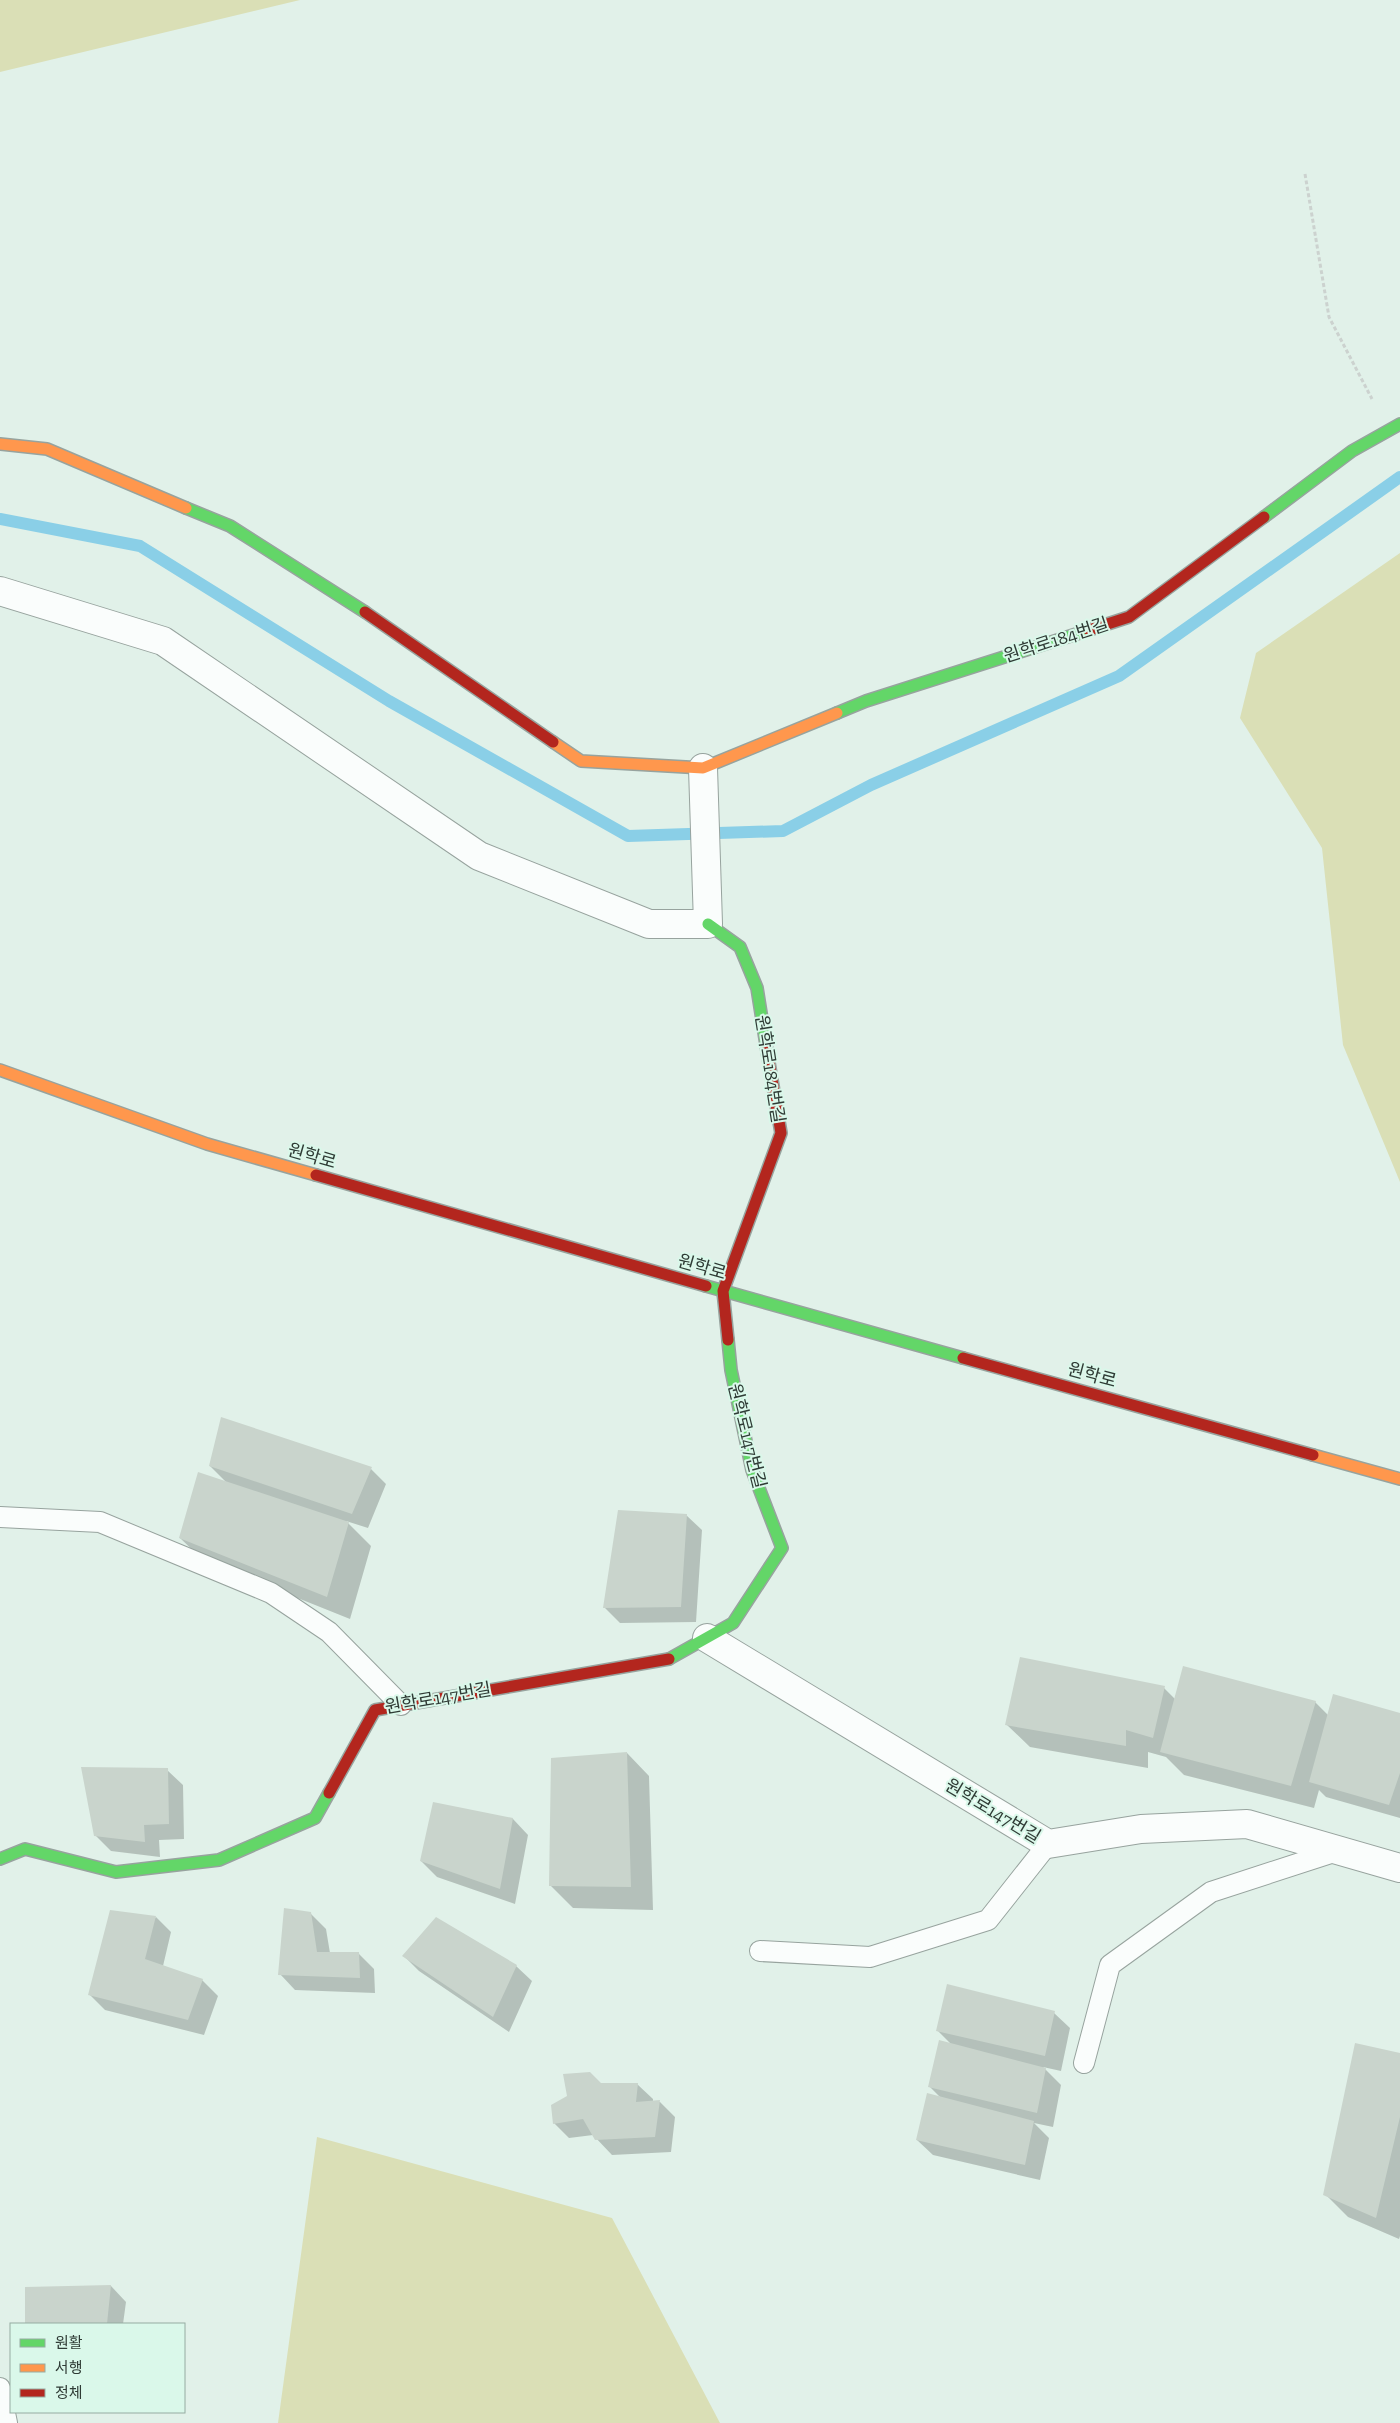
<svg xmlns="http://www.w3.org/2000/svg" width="1400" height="2423" font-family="'Zilla Slab','Noto Sans KR',serif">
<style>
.green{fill:#dadfb6}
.shadow{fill:#0003}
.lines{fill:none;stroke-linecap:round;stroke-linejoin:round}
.stream{stroke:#8acfe7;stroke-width:12}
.building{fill:#c9d4cc}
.lane-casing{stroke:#97a39e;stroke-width:22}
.street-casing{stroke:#97a39e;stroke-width:30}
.fast-casing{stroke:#97a39e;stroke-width:14}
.slow-casing{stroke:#97a39e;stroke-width:14}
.jam-casing{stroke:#97a39e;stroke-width:14}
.path{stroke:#ccd2cf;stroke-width:3;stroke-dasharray:4 2.5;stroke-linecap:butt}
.lane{stroke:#fafdfc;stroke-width:20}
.street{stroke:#fafdfc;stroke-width:28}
.fast{stroke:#63d668;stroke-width:11}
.slow{stroke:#ff974d;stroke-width:11}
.jam{stroke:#b3261e;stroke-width:11}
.labels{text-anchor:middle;stroke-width:4;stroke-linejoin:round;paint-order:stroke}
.street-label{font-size:18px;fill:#2f3b35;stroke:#daf8ea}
</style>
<rect width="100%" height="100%" fill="#e1f1e9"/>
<path class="green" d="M 0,0 L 300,0 L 0,72 Z
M 1400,553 L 1400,1182 L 1343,1045 L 1322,848 L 1240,718 L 1256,653 Z
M 317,2137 L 612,2218 L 720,2423 L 278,2423 Z"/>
<path class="shadow" d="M 210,1466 L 371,1469 L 386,1484 L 368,1528 L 346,1521 L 371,1546 L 350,1619 L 203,1560 L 180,1538 L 226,1482 Z
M 686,1515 L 702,1530 L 696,1622 L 620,1623 L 604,1607 Z
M 1164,1688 L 1175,1699 L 1315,1702 L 1328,1715 L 1400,1714 L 1400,1818 L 1326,1797 L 1319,1790 L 1314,1808 L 1184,1775 L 1166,1757 L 1148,1752 L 1148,1768 L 1030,1747 L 1007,1725 Z
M 627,1753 L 649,1776 L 653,1910 L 573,1908 L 550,1885 Z
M 167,1770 L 183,1785 L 184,1839 L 159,1840 L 160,1857 L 111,1851 L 95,1835 Z
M 434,1804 L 513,1819 L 528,1835 L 515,1904 L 437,1877 L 421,1861 Z
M 310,1913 L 326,1929 L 330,1953 L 358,1953 L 374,1969 L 375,1993 L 295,1990 L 280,1974 Z
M 156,1917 L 171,1932 L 163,1966 L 202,1980 L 218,1996 L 204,2035 L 105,2010 L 89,1994 Z
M 404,1956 L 516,1966 L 532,1981 L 509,2032 L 419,1971 Z
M 1054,2013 L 1070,2028 L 1061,2071 L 1043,2067 L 1061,2085 L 1053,2127 L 1034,2123 L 1049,2138 L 1040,2180 L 933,2155 L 917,2140 L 941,2098 L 930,2087 L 951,2044 L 938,2031 Z
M 1400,2054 L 1400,2236 L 1399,2239 L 1348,2217 L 1325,2194 Z
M 600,2084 L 637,2084 L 653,2099 L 653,2102 L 660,2102 L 675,2117 L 671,2152 L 612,2155 L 593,2135 L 569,2138 L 554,2123 Z
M 111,2286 L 126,2302 L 123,2324 L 27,2324 L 26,2288 Z"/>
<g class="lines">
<path class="stream" d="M 0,519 L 140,546 L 389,701 L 628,836 L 783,831 L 871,785 L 1119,676 L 1400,477"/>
</g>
<path class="building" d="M 221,1417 L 372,1467 L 352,1514 L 209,1466 Z
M 198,1472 L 349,1522 L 327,1597 L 179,1538 Z
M 618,1510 L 687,1514 L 681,1607 L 603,1608 Z
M 1020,1657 L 1165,1686 L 1153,1738 L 1126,1730 L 1126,1746 L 1005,1725 Z
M 1183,1666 L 1316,1701 L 1291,1786 L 1160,1752 Z
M 1333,1694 L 1400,1713 L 1400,1773 L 1389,1805 L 1309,1782 Z
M 627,1752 L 631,1887 L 549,1886 L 551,1758 Z
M 81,1767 L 168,1768 L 169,1824 L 144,1825 L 145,1842 L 94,1836 Z
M 433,1802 L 513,1818 L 500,1889 L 420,1861 Z
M 284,1908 L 311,1912 L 317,1952 L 359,1952 L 360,1978 L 278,1975 Z
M 110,1910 L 156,1916 L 145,1959 L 203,1979 L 188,2020 L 88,1995 Z
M 436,1917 L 517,1965 L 493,2017 L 402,1956 Z
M 947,1984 L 1055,2011 L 1045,2056 L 936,2031 Z
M 939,2040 L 1046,2068 L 1037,2113 L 928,2087 Z
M 1355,2043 L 1400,2053 L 1400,2117 L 1376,2218 L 1323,2195 Z
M 590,2072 L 601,2083 L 638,2083 L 636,2102 L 660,2100 L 655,2137 L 595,2140 L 583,2119 L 553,2124 L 551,2105 L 567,2096 L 563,2074 Z
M 927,2093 L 1034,2121 L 1025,2165 L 916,2140 Z
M 111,2285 L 107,2324 L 25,2324 L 25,2287 Z"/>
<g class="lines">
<defs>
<path id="lane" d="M 0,1517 L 100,1522 L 271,1593 L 329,1632 L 401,1705
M 760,1951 L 870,1957 L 988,1920 L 1048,1844
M 1084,2063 L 1110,1965 L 1211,1892 L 1340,1850
M 0,2388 L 7,2423"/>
<path id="street" d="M 0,591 L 163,641 L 479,856 L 649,924 L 708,924 L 703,768
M 707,1638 L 1048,1844 L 1141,1829 L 1247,1824 L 1400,1868"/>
<path id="fast" d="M 186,508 L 230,526 L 365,612
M 1264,517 L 1352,451 L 1400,424
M 837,713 L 866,701 L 1089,630
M 708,924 L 740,947 L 757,988 L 767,1051
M 706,1286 L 963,1358
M 669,1659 L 733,1623 L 782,1548 L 752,1470 L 731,1370 L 728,1340
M 0,1859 L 25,1849 L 116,1872 L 219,1860 L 315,1818 L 329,1793"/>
<path id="slow" d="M 0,444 L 47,449 L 186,508
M 553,742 L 581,761 L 703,768 L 837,713
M 0,1070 L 207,1144 L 316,1175
M 1313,1455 L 1400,1479"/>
<path id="jam" d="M 365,612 L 553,742
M 1089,630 L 1129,617 L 1264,517
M 316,1175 L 706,1286
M 728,1340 L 723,1291 L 781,1133 L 767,1051
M 963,1358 L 1313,1455
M 329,1793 L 375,1710 L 669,1659"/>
</defs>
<use href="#lane" class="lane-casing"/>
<use href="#street" class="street-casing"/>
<use href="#fast" class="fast-casing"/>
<use href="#slow" class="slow-casing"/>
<use href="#jam" class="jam-casing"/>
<path class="path" d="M 1305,174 L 1329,317 L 1372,399"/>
<use href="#lane" class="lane"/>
<use href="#street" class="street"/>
<use href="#fast" class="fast"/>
<use href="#slow" class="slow"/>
<use href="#jam" class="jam"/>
</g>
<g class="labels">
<g class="street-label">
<text transform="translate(1056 640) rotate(-18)" y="6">원학로184번길</text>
<text transform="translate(770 1069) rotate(81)" y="6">원학로184번길</text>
<text transform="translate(312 1156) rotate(16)" y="6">원학로</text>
<text transform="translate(702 1267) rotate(16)" y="6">원학로</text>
<text transform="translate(1092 1375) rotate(15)" y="6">원학로</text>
<text transform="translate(747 1436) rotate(76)" y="6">원학로147번길</text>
<text transform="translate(438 1698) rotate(-10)" y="6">원학로147번길</text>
<text transform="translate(993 1811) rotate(31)" y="6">원학로147번길</text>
</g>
</g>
<rect x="10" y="2323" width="175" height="90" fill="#daf8ea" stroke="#96aca2"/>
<rect x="20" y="2339" width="25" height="8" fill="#63d668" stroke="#96aca2"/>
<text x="55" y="2348" font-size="15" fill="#2f3b35">원활</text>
<rect x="20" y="2364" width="25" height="8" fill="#ff974d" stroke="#96aca2"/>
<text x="55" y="2373" font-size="15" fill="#2f3b35">서행</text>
<rect x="20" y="2389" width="25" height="8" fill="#b3261e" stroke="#96aca2"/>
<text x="55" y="2398" font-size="15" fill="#2f3b35">정체</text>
</svg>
